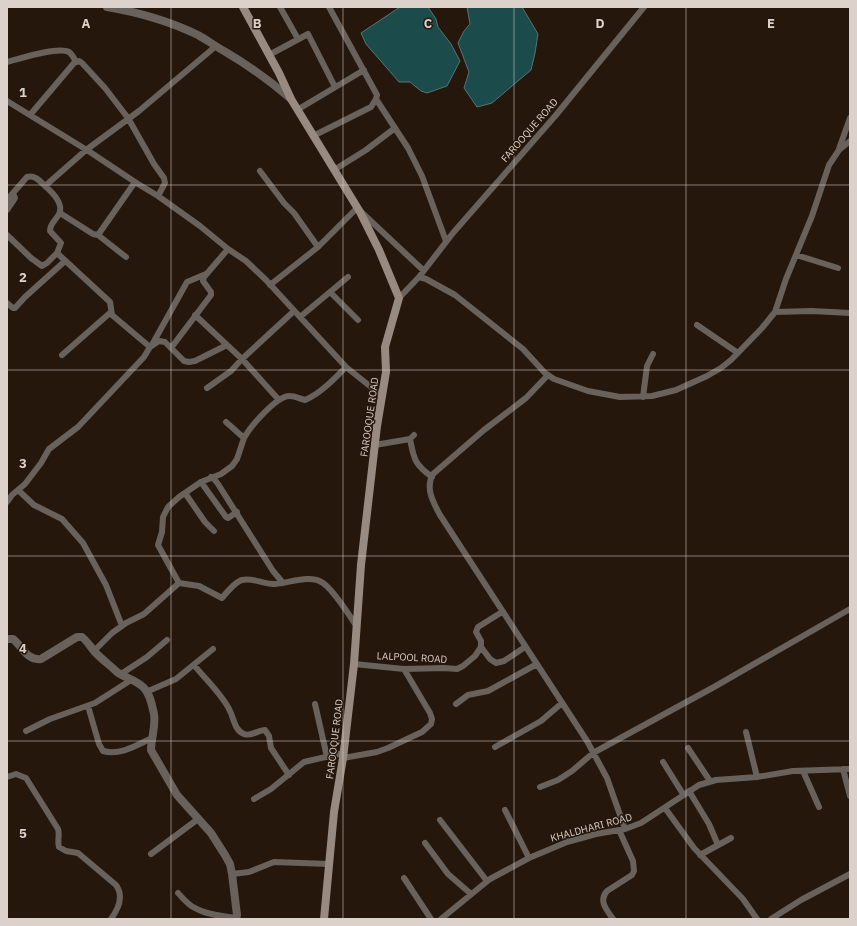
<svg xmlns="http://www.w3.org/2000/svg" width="857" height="926" font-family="'IBM Plex Sans',sans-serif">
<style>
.water{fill:#1c4b4c;stroke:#567472}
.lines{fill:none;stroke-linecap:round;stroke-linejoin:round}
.minor{stroke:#69615b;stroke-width:6}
.tertiary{stroke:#69615b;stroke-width:8}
.secondary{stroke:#978a80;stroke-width:8}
.grid{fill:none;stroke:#dcd2cb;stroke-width:1;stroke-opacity:0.55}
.labels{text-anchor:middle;stroke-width:3;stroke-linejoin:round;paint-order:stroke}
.street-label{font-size:10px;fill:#dcd2cb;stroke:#25170c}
.grid-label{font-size:13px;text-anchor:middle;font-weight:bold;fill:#dcd2cb;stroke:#25170c;stroke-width:3;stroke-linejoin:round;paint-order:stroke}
</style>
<rect width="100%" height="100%" fill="#25170c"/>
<path class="water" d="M 400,7 L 428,7 L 436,19 L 438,27 L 451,44 L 460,61 L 447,86 L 427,93 L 421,91 L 410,82 L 399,82 L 366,44 L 361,33 Z
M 467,7 L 522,7 L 538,34 L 535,53 L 531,70 L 492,103 L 477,107 L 464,88 L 469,72 L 458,43 L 464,31 L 470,24 Z"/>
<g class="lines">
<path class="minor" d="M 280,7 L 298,39
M 269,55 L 308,34 L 335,87
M 7,62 C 19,59 58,46 69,52 C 72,54 74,58 76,62
M 376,99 L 408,148 L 422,176 L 446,241
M 7,101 L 90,152 L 138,184 L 158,196 L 200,226 L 228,249 L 246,261 L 266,280 L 346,367 L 381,395
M 297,110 L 364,70
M 30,115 L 74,63 L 79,61 L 82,63 L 105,88 L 128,118 L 154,164 L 164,178 L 165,183 L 158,196
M 313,136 L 371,107 L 376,99 L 377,95 L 329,7
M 839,149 L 850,118
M 334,170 L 366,150 L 395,128
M 260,171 L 284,203 L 294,213 L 318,247
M 7,200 L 13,193
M 7,210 L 15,198 L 13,193 L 27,177 C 35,175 40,181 45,186
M 60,213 L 93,234 L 98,235 L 135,182
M 7,235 L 31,258 L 42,266 L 47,263 L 57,253
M 98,235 L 126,257
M 796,255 L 838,268
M 419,277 L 426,279 L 455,295 L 523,349 L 545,373 L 554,379 L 588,391 L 620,397 L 652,396 L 676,390 L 707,376 L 721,368 L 731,360 L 762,328 L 775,312 L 786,279 L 812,216 L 829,165 L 839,150 L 850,141
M 270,285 L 318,247 L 357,208 L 423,270
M 330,292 L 358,320
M 399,298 L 419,277 L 453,233 L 556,115 L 644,7
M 7,303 L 13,308 L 15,308 L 25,297 L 65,261
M 775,312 L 812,311 L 850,313
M 195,315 L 242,359 L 279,400
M 300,317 L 348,277
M 697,325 L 738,353
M 153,343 L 187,282 L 206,274
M 150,347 L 112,315 L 110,302 L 57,253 L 61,243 L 50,231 C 50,223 56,220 59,214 C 64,204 52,192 45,186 L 86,150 L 139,111 L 216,46
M 171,348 L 211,295 L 211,292 L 203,281 L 204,277 L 228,249
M 62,355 L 111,312
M 548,375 L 526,398 L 484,430 L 433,474 C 425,488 433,502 440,515 L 587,741 L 607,778 L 625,829
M 207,388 L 231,371 L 242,359 L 294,311
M 643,397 L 647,366 L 653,354
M 226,422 L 244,438 C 250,427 277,395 290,396 C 295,396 300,399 305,400 C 321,393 334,379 346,367
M 410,439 C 414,459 414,464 432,477
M 375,445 L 410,439 L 414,435
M 211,477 L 214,479 L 218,484 L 273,571 L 283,583
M 201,482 L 226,517 L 228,518 L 237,512
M 18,490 L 34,505 L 62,519 L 83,543 L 106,585 L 122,626
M 185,493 L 205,522 L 214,531
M 7,502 L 12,495 L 25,484 L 41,463 L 49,449 L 78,427 L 128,374 L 144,357 L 150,347 L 159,341 L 165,342 L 184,361 L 189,362 L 195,361 L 227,345
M 179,583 L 158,545 L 162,532 L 163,517 L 168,507 L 179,497 L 201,482 L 221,474 L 232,466 L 237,459 L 244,438
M 481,647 L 490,659 L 496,663 L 504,661 L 525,647
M 94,651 L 112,633 L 126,623 L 144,614 L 179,583 L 199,586 L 222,598 C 227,592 235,582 242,580 C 253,577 264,585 275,584 C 290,583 310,574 323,583 C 333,590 350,616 357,627
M 354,664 L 404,669 L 444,668 L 457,669 L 463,666 L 475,656 L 481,647 L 481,641 L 476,632 L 478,627 L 502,612
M 194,665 C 205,679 223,695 230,711 C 234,719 235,731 244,734 C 251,737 258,730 265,730 L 269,736 L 271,748 L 289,775
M 121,674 L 147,657 L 167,640
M 146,692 L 176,679 L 213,649
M 315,704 L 327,757
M 456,704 L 468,695 L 488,691 L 537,664
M 88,706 L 99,744 L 103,751 C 120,756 137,745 152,738
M 26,731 L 50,719 L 95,703 L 131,680
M 746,732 L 757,777
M 495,747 L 541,721 L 562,703
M 688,748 L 710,781
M 343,758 L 377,752 L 388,748 L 422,732 L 431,724 L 432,719 L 430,713 L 404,669
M 663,762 L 683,794
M 843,769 L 850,796
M 803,771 L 819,807
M 7,777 L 16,774 L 26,778 L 58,829 C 60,835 57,841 59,847 L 66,851 L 78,853 L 116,885 C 124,896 119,908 111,919
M 540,787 L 558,780 L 572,771 L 593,753 L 714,687 L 850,609
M 689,791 L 709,824 L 718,845
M 254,799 L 271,789 L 304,762 L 343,753
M 665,808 L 694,848 L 743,899 L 757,919
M 505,810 L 529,858
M 440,820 L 487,881
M 425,843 L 448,874 L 471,894
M 151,854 L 198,819
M 700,855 L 731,838
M 232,874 L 249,872 L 274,862 L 329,864
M 404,878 L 431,919
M 178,893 C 183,898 188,905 195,908 C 207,915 223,916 236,918
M 441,919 L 490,879 L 529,858 L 567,842 L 596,834 L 625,829 L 641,823 L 699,785 L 716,780 L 757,777 L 793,771 L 850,769
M 613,919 C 607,910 598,901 607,891 L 632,875 L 634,871 L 633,861 L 619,830
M 771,919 L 801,900 L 850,874"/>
<path class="tertiary" d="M 107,7 C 137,12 171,22 198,35 C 207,40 215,46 224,51 C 248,65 270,81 291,99
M 7,639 L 13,639 C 22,646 27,661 41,659 L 77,637 L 82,637 C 87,641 90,646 94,651 C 101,659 110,665 117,672 C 125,678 137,680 144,688 C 150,694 152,705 154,714 C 156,727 151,738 151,750 L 177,795 L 211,833 L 225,855 L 230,864 L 232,874 L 237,915 L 236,919"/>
<path class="secondary" d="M 243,7 L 279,73 L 291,99 L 360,212 L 379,250 L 399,298 L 385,347 L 386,372 L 377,426 L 361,565 L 354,664 L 343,758 L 334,812 L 324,919"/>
</g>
<path class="grid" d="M 171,7 L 171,919M 343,7 L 343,919M 514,7 L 514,919M 686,7 L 686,919M 7,185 L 850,185M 7,370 L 850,370M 7,556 L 850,556M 7,741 L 850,741"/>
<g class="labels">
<g class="street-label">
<text transform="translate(529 130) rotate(-49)" y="4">FAROOQUE ROAD</text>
<text transform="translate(369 417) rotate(-82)" y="4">FAROOQUE ROAD</text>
<text transform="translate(412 657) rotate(3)" y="4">LALPOOL ROAD</text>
<text transform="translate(334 739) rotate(-83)" y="4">FAROOQUE ROAD</text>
<text transform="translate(591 827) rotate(-15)" y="4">KHALDHARI ROAD</text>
</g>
</g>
<g class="grid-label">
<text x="86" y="28">A</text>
<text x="257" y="28">B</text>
<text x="428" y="28">C</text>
<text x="600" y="28">D</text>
<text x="771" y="28">E</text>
<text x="23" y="97">1</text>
<text x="23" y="282">2</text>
<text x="23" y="468">3</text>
<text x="23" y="653">4</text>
<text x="23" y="838">5</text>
</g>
<rect width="857" height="926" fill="none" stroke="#dcd2cb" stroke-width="16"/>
</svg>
